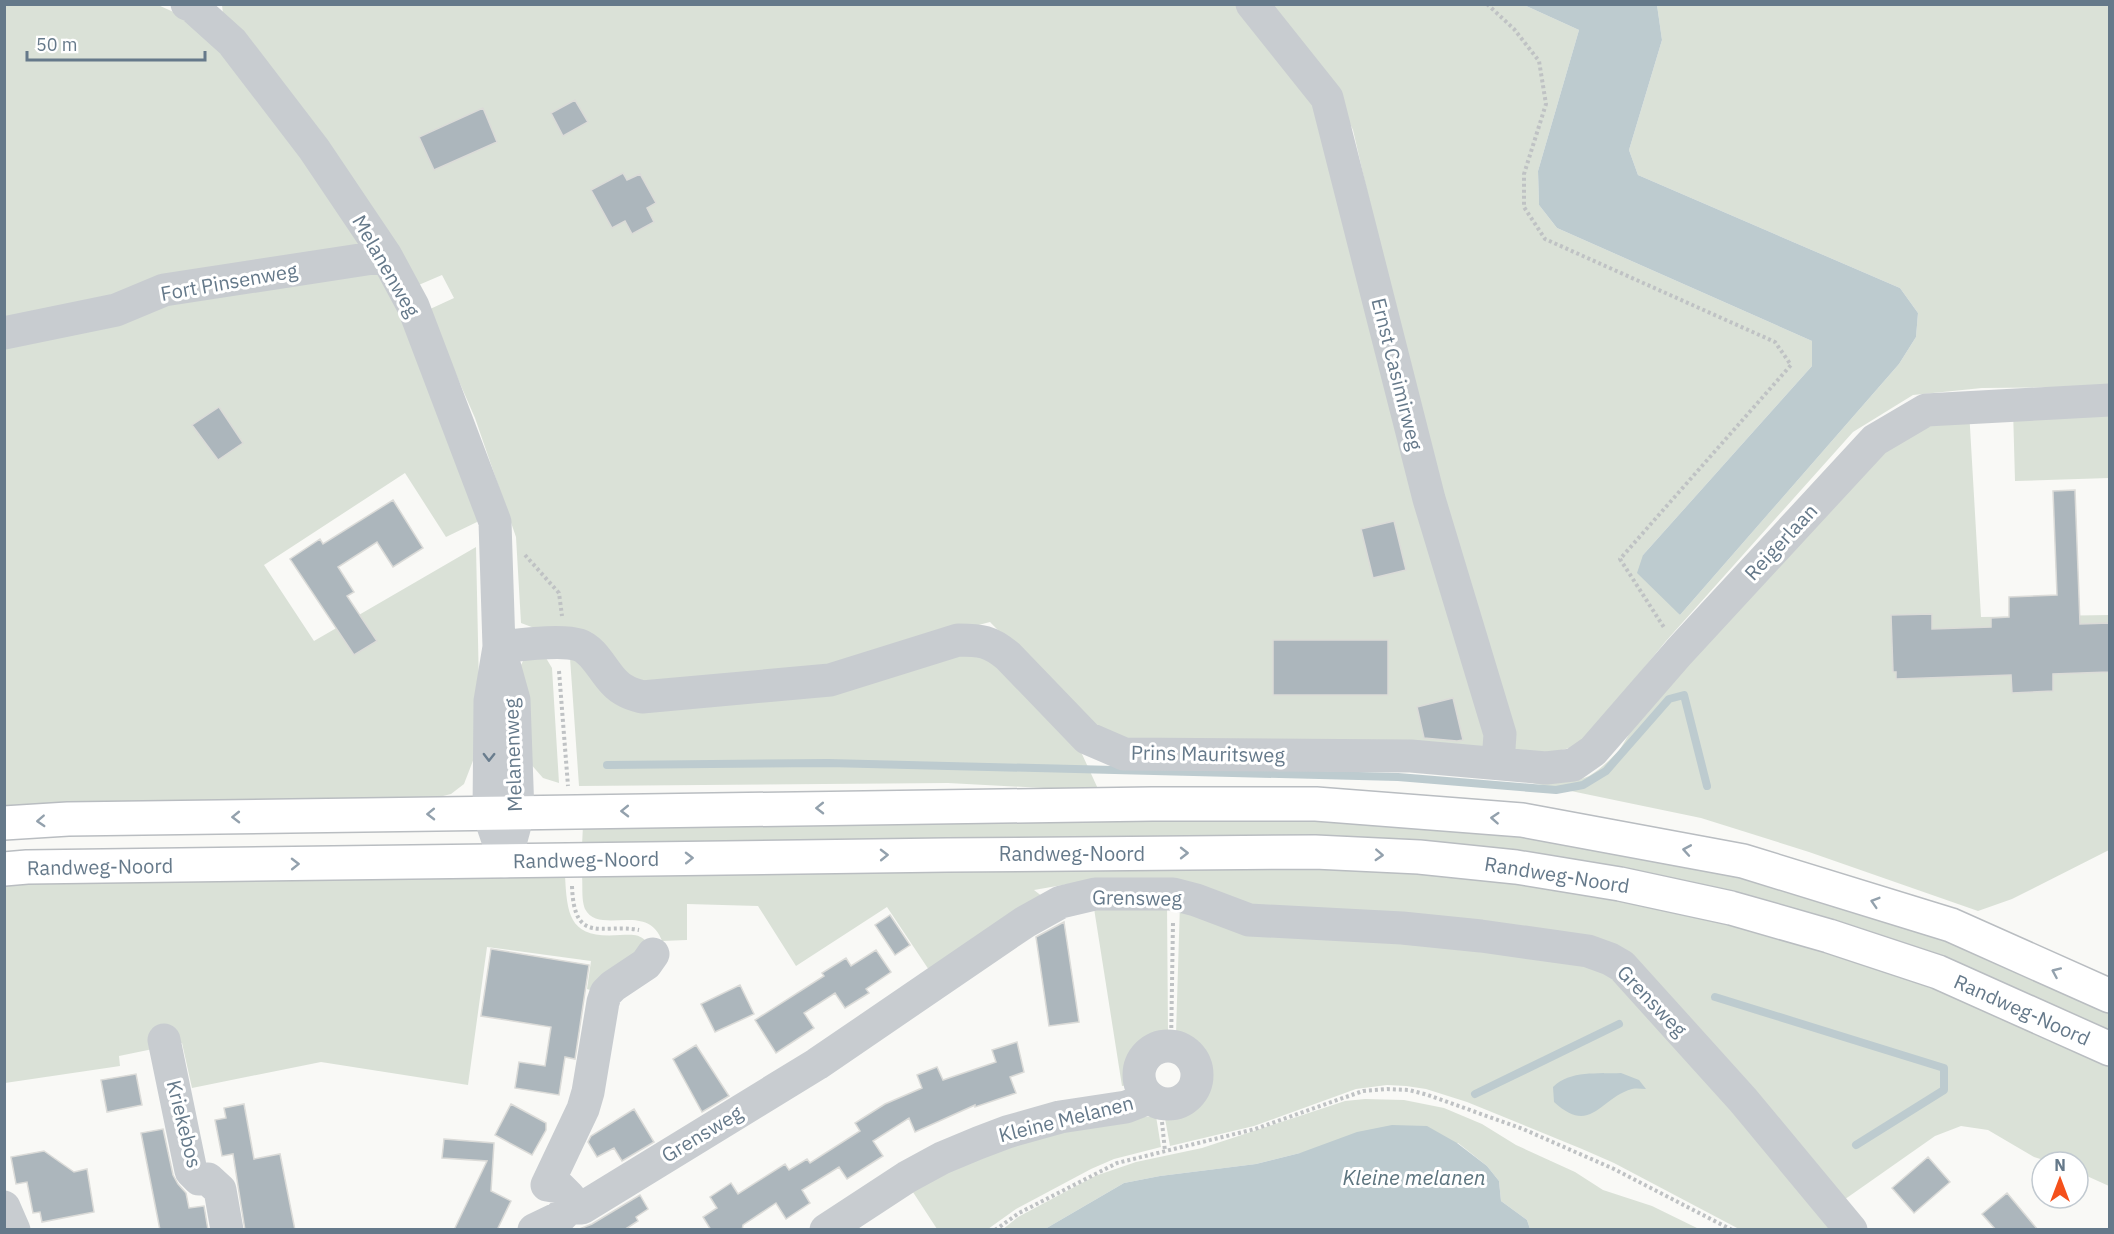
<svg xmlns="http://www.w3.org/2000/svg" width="2114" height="1234" font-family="'IBM Plex Sans',sans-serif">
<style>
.green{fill:#dae1d7}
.water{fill:#bdcbcf}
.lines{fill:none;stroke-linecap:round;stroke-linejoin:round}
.stream{stroke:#bdcbcf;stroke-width:8}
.building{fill:#acb6bc;stroke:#dbdbd8;stroke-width:1.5}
.major-casing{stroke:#b9bdc1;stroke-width:36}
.path{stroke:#bfc2c4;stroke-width:4;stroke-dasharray:3 3;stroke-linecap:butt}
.minor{stroke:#c8ccd0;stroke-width:33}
.major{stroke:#fff;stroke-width:33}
.oneway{stroke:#6a7d8e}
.oneway2{stroke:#93a1ad}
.labels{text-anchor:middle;stroke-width:6;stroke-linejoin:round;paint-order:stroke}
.street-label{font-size:20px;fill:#65798a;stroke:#fff}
.water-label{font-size:21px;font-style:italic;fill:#5c747e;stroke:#fff}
</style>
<rect width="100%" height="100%" fill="#f9f9f6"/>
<path class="green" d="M 4,5 L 158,5 L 200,24 L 368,244 L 5,322 Z
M 222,5 L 1237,5 L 1318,110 L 1490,736 L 1480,752 L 1130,744 L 1092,726 L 990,622 L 788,675 L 657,690 L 545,632 L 521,623 L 516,537 L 475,418 L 428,310 L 454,298 L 442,275 L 414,287 L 223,14 Z
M 1260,5 L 1524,5 L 1579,30 L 1538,171 L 1539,205 L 1557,228 L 1812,341 L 1812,366 L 1643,555 L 1680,615 L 1899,364 L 1916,337 L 1918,313 L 1900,288 L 1638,175 L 1629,150 L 1662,40 L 1657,5 L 2109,5 L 2109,387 L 1982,388 L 1913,395 L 1853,432 L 1666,641 L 1589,735 L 1574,747 L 1545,754 L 1516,753 L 1479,639 L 1367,191 L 1353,130 L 1334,91 Z
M 382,269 L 477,505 L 477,522 L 446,537 L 405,473 L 264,565 L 314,641 L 476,547 L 479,687 L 474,758 L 464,784 L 451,794 L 431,799 L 5,807 L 5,342 L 167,297 Z
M 2013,409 L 2109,409 L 2109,478 L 2015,481 Z
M 1969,410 L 1981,617 L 2109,615 L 2109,850 L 2012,899 L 1978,911 L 1809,852 L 1701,818 L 1523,781 C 1543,781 1570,785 1589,776 C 1600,770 1610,759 1619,751 L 1666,672 L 1869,449 Z
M 959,649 L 985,652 L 1076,741 L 1099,791 L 948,783 L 579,786 L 570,658 L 576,658 L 612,692 Z
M 546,658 L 552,668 L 559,783 L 543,778 L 529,762 L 519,669 L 524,659 Z
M 1316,817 L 1522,833 L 1741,874 L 1946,940 L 2109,1011 L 2109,1033 L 1517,852 L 582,846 L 583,825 Z
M 1364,868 L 1482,878 L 1679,910 L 1882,968 L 2040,1033 L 2109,1066 L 2109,1186 L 2078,1172 L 2078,1162 L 2050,1162 L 2034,1157 L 1988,1130 L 1961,1126 L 1935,1136 L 1841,1202 L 1625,958 L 1271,916 L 1097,879 L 1034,890 L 1043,897 L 931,973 L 887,907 L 796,966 L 758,906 L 687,904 L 687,940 L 662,941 C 648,901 599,936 585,909 C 581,899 583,886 582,876 L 1005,869 Z
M 565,875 C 567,917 570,939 620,935 C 630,935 638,933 646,941 L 601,993 L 587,989 L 591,961 L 487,947 L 468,1085 L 321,1062 L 192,1088 L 182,1043 L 119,1056 L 120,1066 L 5,1083 L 5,884 L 46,882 Z
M 1093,902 L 1167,902 L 1168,1033 C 1136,1037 1128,1055 1129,1085 L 1122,1086 Z
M 1180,903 L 1605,966 L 1837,1229 L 1739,1229 L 1614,1163 L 1582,1149 L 1467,1102 L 1426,1089 L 1406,1086 L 1387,1085 L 1356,1089 L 1254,1126 L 1170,1146 L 1164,1113 C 1170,1113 1177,1112 1183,1110 C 1220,1096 1211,1043 1176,1034 Z
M 1365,1099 L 1404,1100 L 1444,1108 L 1482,1124 L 1516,1145 L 1575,1172 L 1603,1190 L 1652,1206 L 1699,1229 L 1530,1229 L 1527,1220 L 1501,1201 L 1499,1181 L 1487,1166 L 1458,1143 L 1300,1153 L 1256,1164 L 1160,1176 L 1124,1183 L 1045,1229 L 1002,1230 L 1018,1217 L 1095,1176 L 1136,1162 L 1202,1148 L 1345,1101 Z
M 1156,1116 L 1161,1147 L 1114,1159 L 1091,1169 L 1016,1209 L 988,1229 L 937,1229 L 909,1186 L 966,1157 L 1114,1119 Z"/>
<path class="water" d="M 1524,5 L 1657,5 L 1662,40 L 1629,150 L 1638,175 L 1900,288 L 1918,313 L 1916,337 L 1899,364 L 1680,615 L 1637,573 L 1643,555 L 1812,366 L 1812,341 L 1557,228 L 1539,205 L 1538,171 L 1579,30 Z
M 1621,1073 L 1639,1080 L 1646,1089 C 1641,1089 1637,1088 1632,1089 C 1600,1098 1591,1136 1554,1102 L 1553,1087 C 1570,1070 1598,1074 1621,1073 Z
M 1392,1125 L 1427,1126 L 1457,1143 L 1487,1166 L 1499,1181 L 1501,1201 L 1527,1220 L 1530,1229 L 1045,1229 L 1124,1183 L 1160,1176 L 1256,1164 L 1300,1153 L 1357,1132 Z"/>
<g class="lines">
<path class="stream" d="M 607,765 L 828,763 L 1398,777 L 1556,790 L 1583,785 L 1606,771 L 1669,699 L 1684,695 L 1707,786
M 1715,997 L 1944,1068 L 1944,1090 L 1856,1145
M 1475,1094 L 1619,1024"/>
</g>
<path class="building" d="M 575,100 L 588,122 L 563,136 L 551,113 Z
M 483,108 L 497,142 L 434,170 L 419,137 Z
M 623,173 L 627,180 L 640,174 L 656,203 L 647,208 L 654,222 L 632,234 L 625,221 L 612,228 L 591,190 Z
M 219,407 L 243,443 L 218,460 L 192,425 Z
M 2075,490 L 2080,624 L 2109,623 L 2109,672 L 2053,674 L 2053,691 L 2012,693 L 2011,675 L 1896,679 L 1896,672 L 1893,672 L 1891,615 L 1932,614 L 1932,629 L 1991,627 L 1991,618 L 2009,617 L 2009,597 L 2057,595 L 2053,491 Z
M 393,500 L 423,548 L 393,567 L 377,542 L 338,567 L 354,592 L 347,596 L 377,641 L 354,655 L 290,559 L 320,539 L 323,544 Z
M 1394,521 L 1406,570 L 1373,578 L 1361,529 Z
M 1273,640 L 1388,640 L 1388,695 L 1273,695 Z
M 1453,698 L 1463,740 L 1457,741 L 1424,738 L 1417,707 Z
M 890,915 L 910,945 L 895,955 L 875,925 Z
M 1064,922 L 1079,1022 L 1049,1026 L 1036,937 Z
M 491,949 L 589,965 L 575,1059 L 565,1057 L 559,1095 L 515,1088 L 519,1062 L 545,1066 L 551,1027 L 481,1016 Z
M 876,950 L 891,972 L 866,989 L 869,993 L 845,1008 L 835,993 L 804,1013 L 814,1028 L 776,1053 L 755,1020 L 824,976 L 822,973 L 846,958 L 851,966 Z
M 740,985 L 754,1014 L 715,1032 L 701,1004 Z
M 1017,1042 L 1024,1072 L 1010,1077 L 1016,1093 L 975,1107 L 975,1105 L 915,1132 L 909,1118 L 873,1141 L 883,1156 L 847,1179 L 839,1167 L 802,1190 L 810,1203 L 786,1219 L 776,1203 L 743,1225 L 742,1230 L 711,1230 L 703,1217 L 717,1208 L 710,1197 L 731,1183 L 738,1194 L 785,1164 L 789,1170 L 807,1159 L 810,1163 L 860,1131 L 855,1123 L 885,1104 L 922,1088 L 917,1075 L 937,1067 L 943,1080 L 996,1062 L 992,1050 Z
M 696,1045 L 729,1096 L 702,1112 L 673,1059 Z
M 136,1074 L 142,1105 L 107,1112 L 101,1080 Z
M 244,1104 L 254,1159 L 280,1154 L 295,1230 L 245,1230 L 233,1154 L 222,1156 L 215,1120 L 226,1118 L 224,1108 Z
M 511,1104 L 546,1123 L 546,1130 L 532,1155 L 495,1135 Z
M 634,1109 L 654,1142 L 622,1161 L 614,1148 L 597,1157 L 588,1142 L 591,1136 Z
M 163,1129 L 173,1175 L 178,1184 L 186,1193 L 189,1208 L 204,1206 L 208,1230 L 160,1230 L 141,1133 Z
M 444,1139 L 494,1143 L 491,1191 L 511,1201 L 497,1230 L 454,1230 L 487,1161 L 442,1158 Z
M 44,1151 L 74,1172 L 87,1169 L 94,1212 L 42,1222 L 40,1212 L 33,1213 L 27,1182 L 16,1184 L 11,1157 Z
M 1928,1157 L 1950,1182 L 1914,1213 L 1892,1188 Z
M 2007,1193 L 2038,1230 L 1996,1230 L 1982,1214 Z
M 640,1195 L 648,1209 L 636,1217 L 638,1221 L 624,1230 L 577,1230 L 592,1224 Z"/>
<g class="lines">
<defs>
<path id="major" d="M 4,823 L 68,819 L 1152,804 L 1316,804 L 1522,820 L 1743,861 L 1951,925 L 2110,996
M 4,869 L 27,867 L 947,855 L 1315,852 L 1419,857 L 1516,867 L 1620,884 L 1731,908 L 1829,936 L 1938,972 L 2110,1049"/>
</defs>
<use href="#major" class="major-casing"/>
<path class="path" d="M 1487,4 L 1514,29 L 1539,61 L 1546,104 L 1524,174 L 1524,207 L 1545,239 L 1775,342 L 1791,365 L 1620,559 L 1665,629
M 525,555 L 559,593 L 562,616
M 559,671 L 568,786
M 572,886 C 574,946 602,923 639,930
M 1171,1046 L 1173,922
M 1162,1122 L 1165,1151
M 995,1230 L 1019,1213 L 1117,1163 L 1255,1129 L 1363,1091 L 1387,1089 L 1409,1090 L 1428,1095 L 1523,1129 L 1614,1169 L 1732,1230"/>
<path class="minor" d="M 187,4 L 192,6 L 232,42 L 314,149 L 386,256 L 413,306 L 495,522 L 499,647 L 490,701 L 489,814 L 505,861
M 1252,4 L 1327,98 L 1429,499 L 1500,734 L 1498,763
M 4,333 L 116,310 L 164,290 L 386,256
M 499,647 C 519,645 561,639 579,645 C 594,650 603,671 614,682 C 622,691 632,694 642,697 L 830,680 L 958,640 C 981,640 990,641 1008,656 L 1087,738 L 1124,754 L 1411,756 L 1546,768 L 1573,765 L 1593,751 L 1679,652 L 1875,440 L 1926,410 L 2110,400
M 502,657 L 514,700 L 518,814 L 511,840
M 164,1040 L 191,1171 L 199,1179 L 208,1179 L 220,1190 L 227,1230
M1139 1075a29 29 0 1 1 58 0a29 29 0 1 1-58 0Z
M 4,1207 L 14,1230
M 569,1208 L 569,1197 L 559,1187 L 547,1185 L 583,1109 L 588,1092 L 603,1002 L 606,993 L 613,986 L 646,964 L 653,954
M 534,1230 L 559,1218 L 569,1208 L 582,1208 L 817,1064 L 1025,922 L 1061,902 L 1095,894 L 1173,894 L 1196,900 L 1249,920 L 1402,928 L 1481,936 L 1588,951 L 1610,959 L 1622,966 L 1743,1100 L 1851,1230
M 826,1230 L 907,1177 L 942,1158 L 978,1143 L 1007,1132 L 1060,1117 L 1126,1107 L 1149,1098"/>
<use href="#major" class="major"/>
</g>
<defs><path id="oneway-chevron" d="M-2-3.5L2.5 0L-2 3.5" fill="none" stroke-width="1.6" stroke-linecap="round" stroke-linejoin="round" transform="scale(1.5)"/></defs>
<use class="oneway" href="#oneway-chevron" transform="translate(489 757) rotate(91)"/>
<g class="oneway2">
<use href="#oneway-chevron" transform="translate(820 808) rotate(179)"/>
<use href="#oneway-chevron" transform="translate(625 811) rotate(179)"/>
<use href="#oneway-chevron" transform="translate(431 814) rotate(179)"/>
<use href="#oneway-chevron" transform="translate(236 817) rotate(179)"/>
<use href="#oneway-chevron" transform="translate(1495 818) rotate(-176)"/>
<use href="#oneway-chevron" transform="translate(41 821) rotate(177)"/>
<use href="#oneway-chevron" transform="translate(1687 850) rotate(-170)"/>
<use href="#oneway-chevron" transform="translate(1184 853)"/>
<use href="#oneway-chevron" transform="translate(884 855) rotate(-1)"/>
<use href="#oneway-chevron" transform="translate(1379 855) rotate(3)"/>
<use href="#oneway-chevron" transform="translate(689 858) rotate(-1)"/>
<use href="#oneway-chevron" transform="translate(295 864) rotate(-1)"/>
<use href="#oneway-chevron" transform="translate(1875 902) rotate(-163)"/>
<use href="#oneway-chevron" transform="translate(2056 972) rotate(-156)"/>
</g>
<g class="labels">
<g class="street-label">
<text transform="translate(386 266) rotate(60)" y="7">Melanenweg</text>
<text transform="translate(229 282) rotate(-10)" y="7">Fort Pinsenweg</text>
<text transform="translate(1397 374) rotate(76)" y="7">Ernst Casimirweg</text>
<text transform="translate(1781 542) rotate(-47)" y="7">Reigerlaan</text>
<text transform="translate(1208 754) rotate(1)" y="7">Prins Mauritsweg</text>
<text transform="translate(513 755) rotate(-92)" y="7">Melanenweg</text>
<text x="1072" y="861">Randweg-Noord</text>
<text transform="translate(586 860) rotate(-1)" y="7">Randweg-Noord</text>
<text transform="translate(100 867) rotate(-1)" y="7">Randweg-Noord</text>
<text transform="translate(1557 875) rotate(9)" y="7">Randweg-Noord</text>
<text transform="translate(1137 898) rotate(1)" y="7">Grensweg</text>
<text transform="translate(1652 1001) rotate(46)" y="7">Grensweg</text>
<text transform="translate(2022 1010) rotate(24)" y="7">Randweg-Noord</text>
<text transform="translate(1066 1119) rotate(-14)" y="7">Kleine Melanen</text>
<text transform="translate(184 1124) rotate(76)" y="7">Kriekebos</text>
<text transform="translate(702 1134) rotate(-31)" y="7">Grensweg</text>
</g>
<g class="water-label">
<text x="1414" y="1185">Kleine melanen</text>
</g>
</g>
<rect width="2114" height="1234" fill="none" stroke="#65798a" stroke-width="12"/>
<g transform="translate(2060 1180)"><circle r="28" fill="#ffffff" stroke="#c1c9d0" stroke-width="1.5"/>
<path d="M0-4.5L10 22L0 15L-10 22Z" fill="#f4501b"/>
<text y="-9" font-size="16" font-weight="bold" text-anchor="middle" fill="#65798a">N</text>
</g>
<path d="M27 51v9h178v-9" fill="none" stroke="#65798a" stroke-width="3"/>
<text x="36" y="51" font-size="18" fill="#65798a" stroke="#ffffff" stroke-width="4.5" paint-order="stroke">50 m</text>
</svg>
